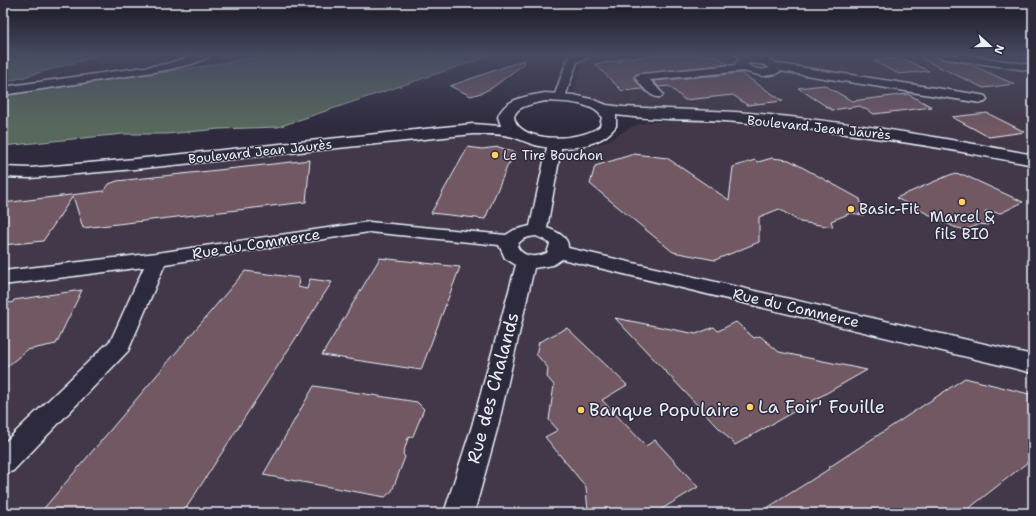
<svg xmlns="http://www.w3.org/2000/svg" width="1036" height="516" font-family="'Shantell Sans',sans-serif">
<style>
.built{fill:#433848}
.green{fill:#59675d;stroke:#a0acaa}
.building{fill:#715963;stroke:#e8f1f8}
.lines{fill:none;stroke-linecap:round;stroke-linejoin:round}
.street-casing{stroke:#e8f1f8;stroke-width:3}
.secondary-casing{stroke:#e8f1f8;stroke-width:3}
.path{stroke:#e8f1f8;stroke-width:2;stroke-dasharray:1 2.5;stroke-linecap:butt}
.street{fill:#2f2a3d;fill-rule:evenodd}
.secondary{fill:#2f2a3d;fill-rule:evenodd}
.poi-dot{fill:#ffd166;stroke:#2f2a3d;stroke-width:1.5}
.labels{text-anchor:middle;stroke-width:3;stroke-linejoin:round;paint-order:stroke}
.far-street-label{font-size:13px;fill:#e8f1f8;stroke:#2f2a3d}
.far-poi-label{font-size:13px;fill:#e8f1f8;stroke:#2f2a3d;text-anchor:start}
.poi-label{font-size:15px;fill:#e8f1f8;stroke:#2f2a3d;text-anchor:start}
.street-label{font-size:15px;fill:#e8f1f8;stroke:#2f2a3d}
.near-street-label{font-size:18px;fill:#e8f1f8;stroke:#2f2a3d}
.near-poi-label{font-size:18px;fill:#e8f1f8;stroke:#2f2a3d;text-anchor:start}
</style>
<rect width="100%" height="100%" fill="#2f2a3d"/>
<filter id="ink" filterUnits="userSpaceOnUse"><feTurbulence type="fractalNoise" baseFrequency=".025" numOctaves="2"/><feDisplacementMap in="SourceGraphic" scale="8" xChannelSelector="R" yChannelSelector="G"/><feConvolveMatrix kernelMatrix="1 2 1 2 8 2 1 2 1" color-interpolation-filters="sRGB"/></filter>
<g filter="url(#ink)">
<path class="built" d="M 584,55 L 1033,55 L 1033,155 L 872,128 L 625,109 L 574,92 Z
M 694,121 L 769,127 L 868,137 L 973,155 L 1033,167 L 1033,513 L 3,513 L 3,181 L 452,134 L 495,133 L 538,149 L 575,151 L 606,142 L 633,126 L 650,122 Z"/>
<path class="green" d="M 3,55 L 101,55 L 3,83 Z
M 270,55 L 493,55 L 278,127 L 219,129 L 167,134 L 123,134 L 3,146 L 3,95 L 192,68 Z"/>
<path class="building" d="M 661,55 L 715,55 L 728,64 L 637,74 L 634,78 L 643,89 L 622,91 L 595,64 L 621,61 L 619,59 Z
M 921,55 L 935,55 L 941,59 L 967,63 L 1014,84 L 984,88 L 920,58 Z
M 902,58 L 929,71 L 899,74 L 873,61 Z
M 524,60 L 525,63 L 492,88 L 481,93 L 471,96 L 450,86 Z
M 741,73 L 783,101 L 747,105 L 733,95 L 685,100 L 669,86 L 659,87 L 653,81 Z
M 824,85 L 852,101 L 908,94 L 932,107 L 874,114 L 860,106 L 832,110 L 798,88 Z
M 987,113 L 1025,132 L 989,137 L 952,117 Z
M 468,147 L 482,149 L 499,147 L 516,153 L 507,167 L 485,219 L 431,213 Z
M 634,154 L 667,158 L 729,200 L 733,167 L 755,160 L 758,162 L 772,158 L 789,160 L 860,199 L 864,215 L 851,213 L 831,221 L 833,227 L 800,222 L 779,209 L 759,217 L 759,242 L 715,260 L 673,252 L 590,184 L 595,166 Z
M 310,160 L 306,202 L 83,228 L 73,196 L 43,241 L 3,245 L 3,203 L 104,191 L 109,184 L 117,181 Z
M 952,174 L 964,175 L 1023,202 L 1001,213 L 985,211 L 988,225 L 979,224 L 966,230 L 954,227 L 896,198 Z
M 380,258 L 460,267 L 421,370 L 322,355 Z
M 245,271 L 299,278 L 298,287 L 307,289 L 310,279 L 332,282 L 183,513 L 40,513 Z
M 82,290 L 56,344 L 27,350 L 3,370 L 3,301 L 12,303 L 14,300 Z
M 615,318 L 696,334 L 714,327 L 718,331 L 736,322 L 754,338 L 760,336 L 779,352 L 867,370 L 735,445 Z
M 567,328 L 627,385 L 602,400 L 646,446 L 655,440 L 698,487 L 655,513 L 588,513 L 586,487 L 545,437 L 558,430 L 549,420 L 554,385 L 547,377 L 548,368 L 536,354 L 539,342 Z
M 965,378 L 1033,395 L 1033,458 L 963,513 L 759,513 L 829,469 L 828,468 Z
M 314,386 L 417,402 L 424,409 L 413,436 L 408,438 L 403,454 L 405,457 L 392,491 L 385,497 L 263,475 Z"/>
<g class="lines">
<defs>
<path id="street" d="M 195,55 L 210,55 L 209,57 L 192,64 L 166,70 L 3,95 L 3,87 L 166,64 Z
M 572,55 L 590,55 L 589,57 L 577,62 L 564,100 L 556,100 L 554,97 L 567,60 Z
M 736,55 C 750,55 767,56 779,64 L 981,95 L 985,96 L 987,99 L 985,102 L 981,103 L 780,71 L 776,74 L 763,76 L 743,71 L 650,80 L 663,94 L 661,97 C 651,99 641,85 635,77 L 637,75 L 641,74 L 735,65 L 736,62 L 740,59 ZM 748,63 L 762,64 L 770,68 C 762,71 754,69 747,64 Z
M 936,55 L 966,55 L 1033,65 L 1033,71 L 941,58 Z
M 555,139 L 560,140 L 562,143 L 547,228 C 557,232 569,237 568,248 L 1033,355 L 1033,373 L 562,259 L 553,265 L 534,268 L 498,426 L 474,513 L 444,513 L 472,426 L 516,265 L 505,258 L 499,245 L 369,232 L 165,264 L 128,351 L 13,471 L 3,474 L 3,444 L 111,340 L 144,267 L 3,285 L 3,271 L 157,253 L 369,222 L 506,235 L 514,230 L 530,226 L 548,143 L 550,140 ZM 536,236 L 545,240 L 550,244 L 547,253 C 536,258 523,258 517,246 C 521,238 528,237 536,236 Z"/>
<path id="secondary" d="M 545,93 L 574,95 L 591,99 L 607,105 L 623,107 C 660,109 698,110 735,112 C 835,119 935,136 1033,155 L 1033,165 C 935,146 836,130 737,122 C 697,118 656,121 616,115 L 616,126 C 601,148 563,151 539,146 C 530,144 522,140 513,137 C 500,133 486,134 473,134 L 135,169 L 30,178 L 3,177 L 3,167 L 30,168 L 135,159 L 473,124 L 501,126 L 498,117 C 505,98 528,96 545,93 ZM 545,101 C 562,102 592,101 602,117 L 600,126 C 584,141 519,145 514,117 C 517,105 534,104 545,101 Z"/>
</defs>
<use href="#street" class="street-casing"/>
<use href="#secondary" class="secondary-casing"/>
<path class="path" d="M 1028,222 L 1033,219"/>
<use href="#street" class="street"/>
<use href="#secondary" class="secondary"/>
</g>
</g>
<linearGradient id="sky" x2="0" y2="1"><stop stop-color="#1a1722"/><stop offset="0.43" stop-color="#474a62"/><stop offset="1" stop-color="#474a62" stop-opacity="0"/></linearGradient>
<rect width="1036" height="127" fill="url(#sky)"/>
<g class="poi-dot">
<circle cx="495" cy="155" r="4"/>
<circle cx="962" cy="202" r="4"/>
<circle cx="851" cy="209" r="4"/>
<circle cx="750" cy="407" r="4"/>
<circle cx="581" cy="410" r="4"/>
</g>
<g class="labels">
<g class="far-street-label">
<text transform="translate(819 127) rotate(6)" y="5">Boulevard Jean Jaurès</text>
<text transform="translate(260 151) rotate(-6)" y="5">Boulevard Jean Jaurès</text>
</g>
<g class="far-poi-label">
<text x="503" y="160">Le Tire Bouchon</text>
</g>
<g class="poi-label">
<text x="859" y="214">Basic-Fit</text>
<text x="962" y="222" text-anchor="middle">Marcel &amp;<tspan x="962" dy="17">fils BIO</tspan></text>
</g>
<g class="street-label">
<text transform="translate(256 244) rotate(-9)" y="5">Rue du Commerce</text>
<text transform="translate(796 308) rotate(13)" y="5">Rue du Commerce</text>
</g>
<g class="near-street-label">
<text transform="translate(493 388) rotate(-75)" y="6">Rue des Chalands</text>
</g>
<g class="near-poi-label">
<text x="758" y="413">La Foir' Fouille</text>
<text x="589" y="416">Banque Populaire</text>
</g>
</g>
<rect width="1036" height="516" fill="none" stroke="#2f2a3d" stroke-width="16"/>
<rect x="8" y="8" width="1020" height="500" fill="none" stroke="#e8f1f8" stroke-width="1.5" filter="url(#ink)"/>
<g transform="translate(990 46) rotate(111)" stroke="#2f2a3d" stroke-width="3" paint-order="stroke">
<path d="M0-3L7 15L0 10L-7 15Z" fill="#e8f1f8"/>
<text y="-6" font-size="11" font-weight="bold" text-anchor="middle" fill="#e8f1f8">N</text>
</g>
</svg>
